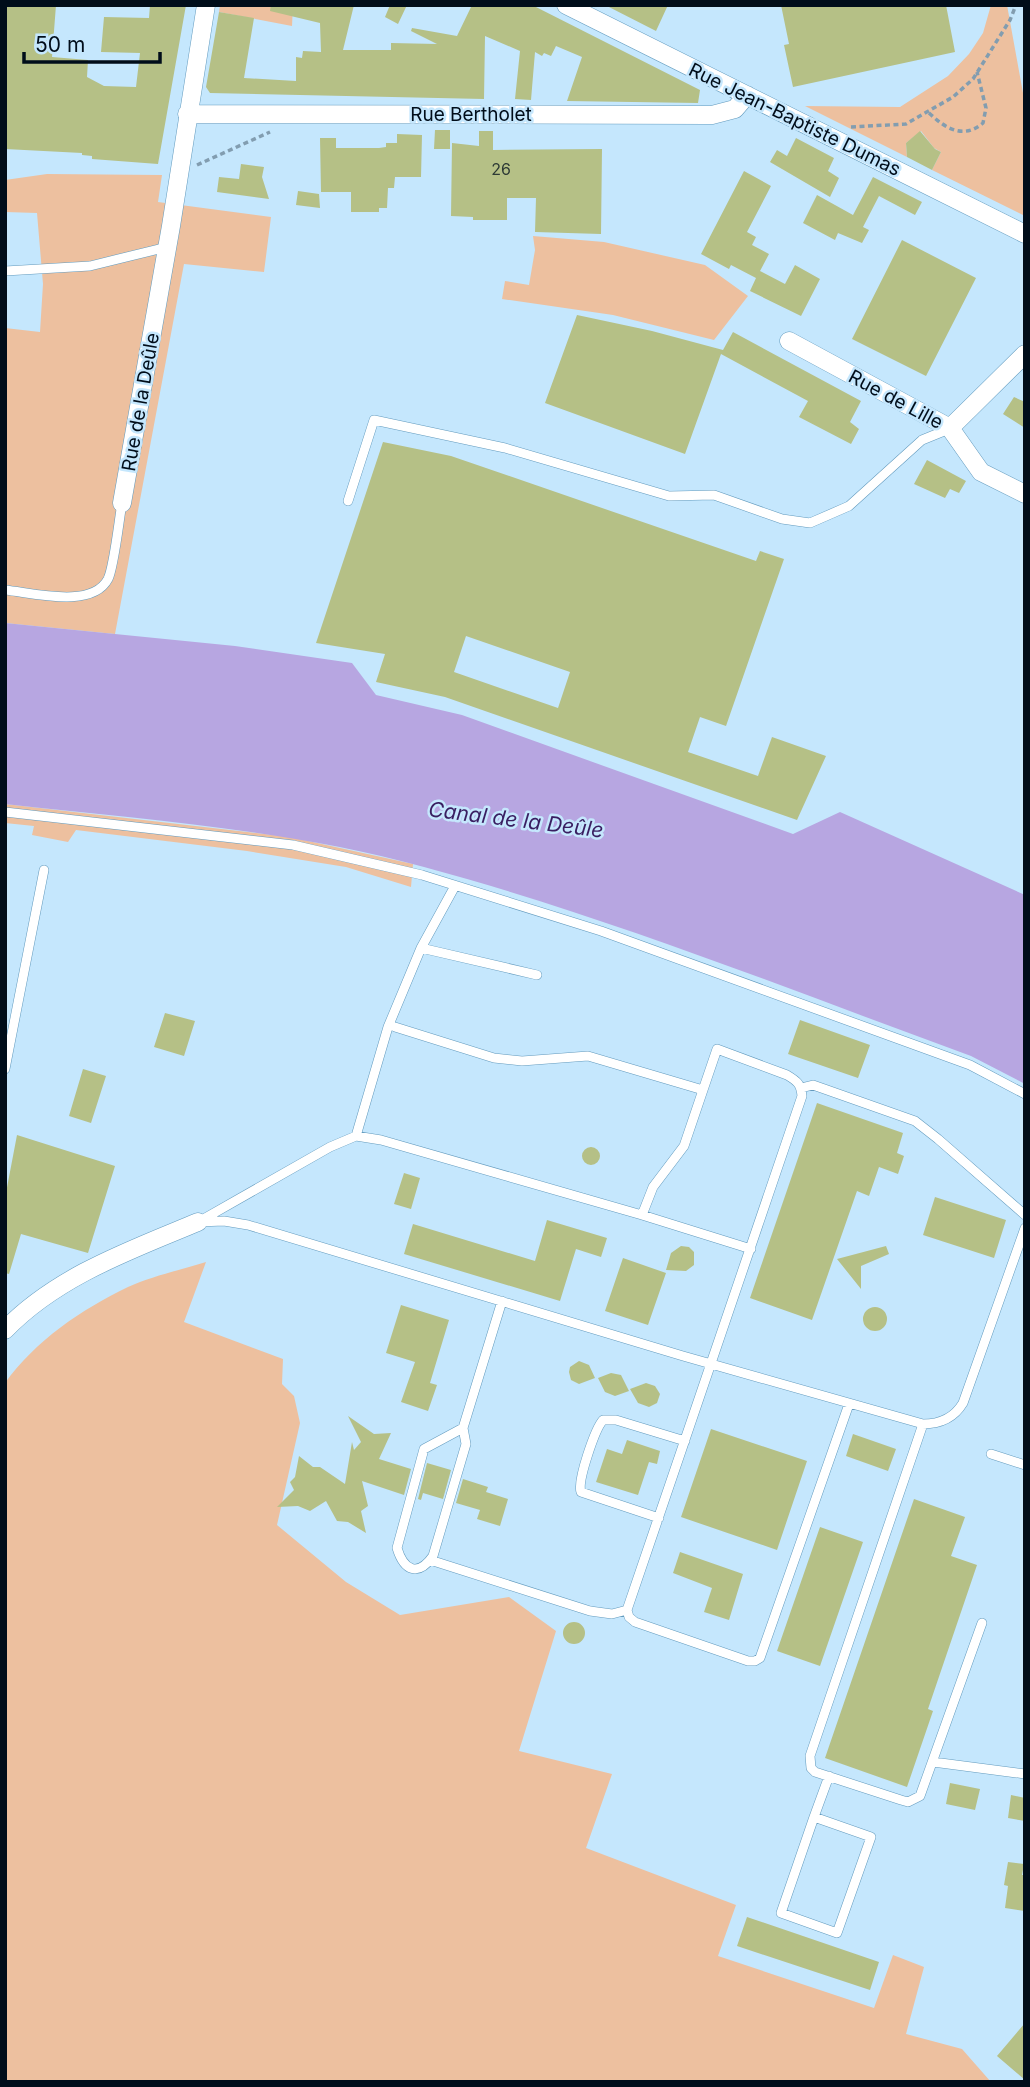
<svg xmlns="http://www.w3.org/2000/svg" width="1030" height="2087" font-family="Inter,sans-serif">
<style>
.green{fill:#edc09f}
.water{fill:#b7a6e1}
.building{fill:#b5c086;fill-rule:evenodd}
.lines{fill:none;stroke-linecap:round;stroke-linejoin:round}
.lane-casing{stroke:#639bbe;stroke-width:10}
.street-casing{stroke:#639bbe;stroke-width:19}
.path{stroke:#829db0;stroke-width:3.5;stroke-dasharray:5 3.5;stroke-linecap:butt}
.lane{stroke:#fff;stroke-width:9}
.street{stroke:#fff;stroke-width:18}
.labels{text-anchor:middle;stroke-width:5;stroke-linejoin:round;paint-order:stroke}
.number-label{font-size:16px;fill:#2d3a35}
.street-label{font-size:19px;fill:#000d1a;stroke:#c5e7fd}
.water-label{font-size:21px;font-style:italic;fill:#391e61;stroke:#c5e7fd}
</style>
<rect width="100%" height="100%" fill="#c5e7fd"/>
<path class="green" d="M 220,5 L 293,5 L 292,26 L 219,12 Z
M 991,5 L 1007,5 L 1025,104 L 1025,216 L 932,170 L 941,152 L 934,148 L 921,131 L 906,143 L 907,157 L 805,106 L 900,107 L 948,76 L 969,54 L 983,33 Z
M 47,174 L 162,175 L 158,202 L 271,217 L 264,272 L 184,264 L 115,634 L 5,623 L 5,328 L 40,332 L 43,284 L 37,213 L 5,212 L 5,180 Z
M 533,236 L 604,242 L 705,265 L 748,296 L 714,340 L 613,315 L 502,299 L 505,281 L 529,285 L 535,250 Z
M 5,804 L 290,837 L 413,864 L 411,887 L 346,867 L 247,851 L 76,830 L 68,842 L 32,835 L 34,826 L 5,823 Z
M 206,1262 L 184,1322 L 283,1359 L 282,1384 L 294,1396 L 300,1423 L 277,1525 L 346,1582 L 400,1615 L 509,1597 L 556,1631 L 519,1751 L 612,1774 L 586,1848 L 736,1905 L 718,1956 L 874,2008 L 893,1955 L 924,1967 L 906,2034 L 962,2049 L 991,2082 L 5,2082 L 5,1383 C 35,1341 82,1309 128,1287 C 152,1276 181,1270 206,1262 Z"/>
<path class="water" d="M 5,623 L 235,646 L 352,663 L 376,695 L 462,715 L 793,834 L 840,812 L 1025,895 L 1025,1084 L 971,1056 C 790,990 610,917 424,867 C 288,829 145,820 5,804 Z"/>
<path class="building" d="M 5,5 L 56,5 L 52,57 L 88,60 L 87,77 L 104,86 L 136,87 L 140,53 L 101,52 L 104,17 L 149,18 L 150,5 L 186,5 L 158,164 L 92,159 L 92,156 L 82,155 L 82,153 L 5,149 Z
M 271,5 L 354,5 L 343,50 L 391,50 L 391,43 L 437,44 L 411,31 L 412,28 L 457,36 L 472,5 L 532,5 L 700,90 L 698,103 L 567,101 L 582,57 L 556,46 L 551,56 L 544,53 L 542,56 L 535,52 L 531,100 L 515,99 L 520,51 L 485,36 L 484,99 L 210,93 L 206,87 L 219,12 L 254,18 L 244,78 L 296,81 L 296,57 L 302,58 L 303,51 L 321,52 L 320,23 L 270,11 Z
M 390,5 L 407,5 L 398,24 L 385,17 Z
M 605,5 L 668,5 L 656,31 Z
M 781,5 L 946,5 L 955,52 L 793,87 L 784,45 L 789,44 Z
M 435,130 L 450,130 L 450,149 L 434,149 Z
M 479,131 L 493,131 L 493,150 L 602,149 L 601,234 L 535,232 L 536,198 L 507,198 L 507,220 L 473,220 L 473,217 L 451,216 L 452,143 L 479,146 Z
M 920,131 L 935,149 L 941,152 L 932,170 L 907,157 L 906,143 Z
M 397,134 L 422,135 L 421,177 L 395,177 L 394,188 L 388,188 L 387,208 L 379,208 L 379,212 L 351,212 L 351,192 L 321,192 L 320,138 L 336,138 L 336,148 L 379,148 L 386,147 L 386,143 L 397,143 Z
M 796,138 L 834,158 L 828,171 L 839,178 L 830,197 L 770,162 L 777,150 L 787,156 Z
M 241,164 L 264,167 L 262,177 L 269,199 L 217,192 L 219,177 L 239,179 Z
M 744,171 L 771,186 L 747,232 L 756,237 L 752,245 L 769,254 L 760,271 L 785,284 L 795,265 L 820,279 L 801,316 L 750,291 L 756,278 L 731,265 L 729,269 L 701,254 Z
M 873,177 L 922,202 L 915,215 L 879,196 L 863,227 L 869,230 L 862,243 L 838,233 L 835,240 L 803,223 L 817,195 L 853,215 Z
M 298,191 L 319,194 L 320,208 L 296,205 Z
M 902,240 L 976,278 L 926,376 L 852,339 Z
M 577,315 L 652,331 L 723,350 L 733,332 L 861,401 L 850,422 L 859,429 L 851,444 L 799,417 L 808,401 L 721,354 L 685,454 L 545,403 Z
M 1014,397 L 1025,402 L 1025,428 L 1003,414 Z
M 383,442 L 451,456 L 756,561 L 760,551 L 784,559 L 726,726 L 700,717 L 688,752 L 758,776 L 772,737 L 826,756 L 797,820 L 445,697 L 376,682 L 385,654 L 316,643 ZM 466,636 L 570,672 L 558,708 L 454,672 Z
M 927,460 L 966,481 L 959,493 L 950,489 L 945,498 L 914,484 Z
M 165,1013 L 195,1021 L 184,1056 L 154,1047 Z
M 800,1020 L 870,1045 L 858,1078 L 788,1054 Z
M 83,1069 L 106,1076 L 91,1123 L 69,1116 Z
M 817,1103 L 903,1133 L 897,1153 L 904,1156 L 898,1174 L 879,1167 L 869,1196 L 857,1191 L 812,1320 L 750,1298 Z
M 17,1135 L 115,1166 L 88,1253 L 21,1234 L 9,1274 L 5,1273 L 5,1198 Z
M582 1156a9 9 0 1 1 18 0a9 9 0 1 1-18 0Z
M 404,1173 L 420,1178 L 411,1209 L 394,1204 Z
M 935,1197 L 1006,1220 L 994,1258 L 923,1235 Z
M 547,1220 L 607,1238 L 601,1257 L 576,1249 L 560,1301 L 404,1254 L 413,1224 L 535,1261 Z
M 681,1246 L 689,1247 L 694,1252 L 694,1265 L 686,1271 L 666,1270 L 671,1253 Z
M 886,1246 L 889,1254 L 861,1266 L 861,1289 L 837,1259 Z
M 623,1258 L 666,1273 L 648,1325 L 605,1311 Z
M 401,1305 L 449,1320 L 430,1383 L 437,1385 L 428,1411 L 401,1402 L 415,1362 L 386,1353 Z
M863 1319a12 12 0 1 1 24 0a12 12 0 1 1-24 0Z
M 579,1361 L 589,1365 L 595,1378 L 579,1384 L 571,1380 L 569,1372 L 570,1367 Z
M 611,1373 L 621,1375 L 629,1391 L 615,1396 L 605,1392 L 598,1378 Z
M 646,1383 L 655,1386 L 660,1394 L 657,1403 L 649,1407 L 638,1403 L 630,1389 Z
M 348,1416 L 374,1434 L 391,1433 L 379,1459 L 411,1469 L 404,1495 L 362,1481 L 368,1506 L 361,1511 L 366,1533 L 348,1522 L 337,1521 L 326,1501 L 310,1511 L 298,1506 L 277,1507 L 294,1490 L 290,1482 L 295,1477 L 299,1456 L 313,1467 L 320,1467 L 345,1484 L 352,1442 L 354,1450 L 361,1442 Z
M 711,1429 L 807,1461 L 777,1550 L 681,1517 Z
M 853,1434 L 896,1449 L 888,1471 L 846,1456 Z
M 627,1440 L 660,1451 L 657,1464 L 649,1462 L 638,1495 L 596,1482 L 607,1449 L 622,1454 Z
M 427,1463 L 451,1470 L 443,1499 L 423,1493 L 421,1500 L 418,1499 Z
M 463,1479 L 488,1487 L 486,1492 L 508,1499 L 500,1526 L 477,1519 L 480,1510 L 456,1503 Z
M 914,1499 L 965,1517 L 951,1556 L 977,1565 L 928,1709 L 933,1711 L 907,1787 L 825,1758 Z
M 820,1527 L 863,1542 L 820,1666 L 777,1651 Z
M 680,1552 L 743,1574 L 729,1620 L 704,1612 L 712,1588 L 673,1573 Z
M563 1633a11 11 0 1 1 22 0a11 11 0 1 1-22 0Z
M 950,1783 L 980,1789 L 975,1810 L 946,1804 Z
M 1011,1795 L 1025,1798 L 1025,1821 L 1008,1818 Z
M 1008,1862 L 1024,1864 L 1022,1875 L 1025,1875 L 1025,1911 L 1005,1908 L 1008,1886 L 1004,1885 Z
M 747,1917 L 879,1962 L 870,1990 L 737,1946 Z
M 1025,2023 L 1025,2080 L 997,2056 Z"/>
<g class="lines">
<defs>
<path id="lane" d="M 5,271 L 90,266 L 167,247
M 348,501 L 374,420 L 505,448 L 669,496 L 714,495 L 782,519 L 810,523 L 849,506 L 922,440 L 949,429
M 5,590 C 34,593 92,609 108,579 C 114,567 119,520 122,503
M 5,812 L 293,845 L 422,875 L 601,931 L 970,1065 L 1025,1094
M 421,948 L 537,975
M 395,1027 L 494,1058 L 522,1061 L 588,1056 L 703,1090 L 717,1049 L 787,1075 C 797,1081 801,1084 802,1096 L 627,1610 L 629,1617 L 635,1622 L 748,1661 L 755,1661 L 760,1658 L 849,1404
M 5,1069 L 44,870
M 801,1088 L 813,1085 L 915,1121 L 938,1139 L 1025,1215
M 356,1136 L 388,1027 L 421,948 L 455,886
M 642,1215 L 653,1187 L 684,1146 L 703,1090
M 200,1221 L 330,1147 L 356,1136 L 381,1140 L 642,1215 L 751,1249
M 198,1222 L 224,1221 L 248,1225 L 683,1356 L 923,1424 C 941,1424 954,1418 963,1403 L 1025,1228
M 923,1424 L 810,1756 L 811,1768 L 815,1772 L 901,1800 L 908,1802 L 920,1796 L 982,1623
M 463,1428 L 466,1444 L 433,1556 C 418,1577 404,1571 397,1548 L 424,1449 L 463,1428 L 502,1301
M 991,1454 L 1025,1465
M 659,1518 L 581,1492 C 577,1481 595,1429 603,1420 L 616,1420 L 685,1441
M 430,1560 L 590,1611 L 612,1614 L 627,1610
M 933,1762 L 1025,1774
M 814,1817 L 871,1837 L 837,1933 L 781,1913 Z
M 814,1817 L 829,1776"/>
<path id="street" d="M 566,5 L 1025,234
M 187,114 L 712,115 L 735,109 L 747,95
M 789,341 L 950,428 L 981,472 L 1025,494
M 950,428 L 1025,354
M 122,503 L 171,226 L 206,5
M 5,1330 C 57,1276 131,1250 198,1222"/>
</defs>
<use href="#lane" class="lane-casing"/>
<use href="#street" class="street-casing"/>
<path class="path" d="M 929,113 C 945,128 963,140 983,123 L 986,108 L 977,72
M 851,127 L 906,124 L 953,97 L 973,79 L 1010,20 L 1016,5
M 197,165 L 270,132"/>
<use href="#lane" class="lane"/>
<use href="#street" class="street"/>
</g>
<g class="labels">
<g class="number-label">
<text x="501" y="175">26</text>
</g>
<g class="street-label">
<text x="471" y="121">Rue Bertholet</text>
<text transform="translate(795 119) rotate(26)" y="7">Rue Jean-Baptiste Dumas</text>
<text transform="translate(896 399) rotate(28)" y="7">Rue de Lille</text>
<text transform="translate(140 402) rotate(-80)" y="7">Rue de la Deûle</text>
</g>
<g class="water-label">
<text transform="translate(516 820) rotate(7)" y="7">Canal de la Deûle</text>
</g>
</g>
<rect width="1030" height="2087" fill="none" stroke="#000d1a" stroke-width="14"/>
<path d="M24 52v10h136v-10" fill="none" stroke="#000d1a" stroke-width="3.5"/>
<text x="35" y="52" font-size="21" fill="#000d1a" stroke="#c5e7fd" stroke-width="5" paint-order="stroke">50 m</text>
</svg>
